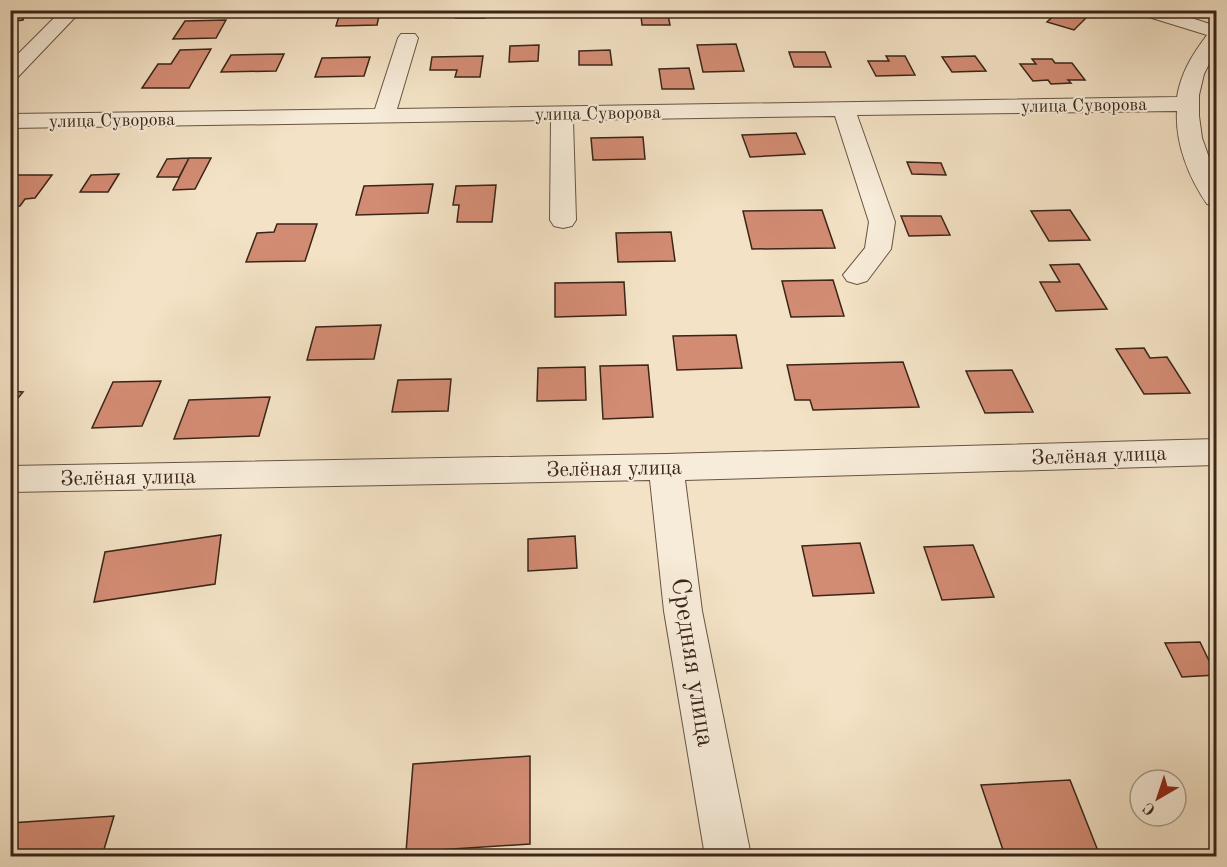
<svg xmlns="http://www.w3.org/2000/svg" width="1227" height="867" font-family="'Old Standard TT',serif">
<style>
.building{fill:#d38c74;stroke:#3a2518;stroke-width:1.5}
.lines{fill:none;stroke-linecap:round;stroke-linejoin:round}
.minor-casing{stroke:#685443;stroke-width:2}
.minor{fill:#f7ecd9;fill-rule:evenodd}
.labels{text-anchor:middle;stroke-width:4.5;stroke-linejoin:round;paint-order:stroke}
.far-street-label{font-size:18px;fill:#3a2518;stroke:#f7ecd9}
.street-label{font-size:21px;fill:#3a2518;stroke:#f7ecd9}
.near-street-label{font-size:26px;fill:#3a2518;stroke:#f7ecd9}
</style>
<rect width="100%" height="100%" fill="#f3e2c5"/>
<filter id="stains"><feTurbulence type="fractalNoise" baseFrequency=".00333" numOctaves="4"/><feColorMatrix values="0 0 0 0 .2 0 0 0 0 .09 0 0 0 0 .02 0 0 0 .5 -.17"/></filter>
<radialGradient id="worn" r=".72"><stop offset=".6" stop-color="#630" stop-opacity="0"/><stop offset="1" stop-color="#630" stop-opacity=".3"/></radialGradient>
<path class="building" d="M 10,10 L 26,10 L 23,20 L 10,22 Z
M 350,10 L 370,10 L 368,16 L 379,16 L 377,25 L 336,26 L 339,16 L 348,16 Z
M 459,10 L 488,10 L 485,18 L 456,18 Z
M 887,10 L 927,10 L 928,14 L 887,12 Z
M 1060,10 L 1061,10 L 1087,17 L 1074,30 L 1047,22 Z
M 668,15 L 670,25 L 642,25 L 641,16 Z
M 226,20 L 216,38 L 173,39 L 185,21 Z
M 736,44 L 744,71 L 703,72 L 697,45 Z
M 539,45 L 538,61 L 509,62 L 510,46 Z
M 211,49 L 189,88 L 142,88 L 158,64 L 171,64 L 180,50 Z
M 610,50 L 612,65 L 579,65 L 579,51 Z
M 789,52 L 825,52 L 831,67 L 794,67 Z
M 284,54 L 276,71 L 221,72 L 231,55 Z
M 483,56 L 480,77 L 455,77 L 457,70 L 430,70 L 432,57 Z
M 886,56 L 905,56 L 915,75 L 876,76 L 868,61 L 889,61 Z
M 975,56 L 986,71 L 952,72 L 942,57 Z
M 370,57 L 364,76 L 315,77 L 322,58 Z
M 1032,59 L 1052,59 L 1055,63 L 1072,63 L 1085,80 L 1068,80 L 1071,83 L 1051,84 L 1048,80 L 1033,81 L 1020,64 L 1036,64 Z
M 689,68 L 694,89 L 662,89 L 659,69 Z
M 796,133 L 805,154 L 750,157 L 742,135 Z
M 643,137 L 645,159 L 593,160 L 591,138 Z
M 189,158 L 179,177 L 157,177 L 167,159 Z
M 189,158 L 211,158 L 195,189 L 173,190 Z
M 907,162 L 941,163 L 946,175 L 912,174 Z
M 119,174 L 108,192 L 80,192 L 91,175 Z
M 12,175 L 52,175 L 35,198 L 25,199 L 20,206 L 10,207 Z
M 433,184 L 428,213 L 356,215 L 364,186 Z
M 496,185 L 492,222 L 457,222 L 459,205 L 453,205 L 456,186 Z
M 822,210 L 835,248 L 752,249 L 743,211 Z
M 1070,210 L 1090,240 L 1049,241 L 1031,211 Z
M 901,216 L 941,216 L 950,235 L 909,236 Z
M 277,224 L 317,224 L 305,261 L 246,262 L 257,233 L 274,232 Z
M 671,232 L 675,261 L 618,262 L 616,233 Z
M 1079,264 L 1107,309 L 1056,311 L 1040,282 L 1060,282 L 1050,265 Z
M 833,280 L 844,316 L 791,317 L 782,281 Z
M 624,282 L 626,315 L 555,317 L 555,283 Z
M 381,325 L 374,359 L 307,360 L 316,327 Z
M 736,335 L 742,368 L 677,370 L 673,336 Z
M 1144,348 L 1150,358 L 1167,357 L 1190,393 L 1144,394 L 1116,349 Z
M 903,362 L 919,407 L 813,410 L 810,400 L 795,400 L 787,365 Z
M 648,365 L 653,417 L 603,419 L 600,366 Z
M 585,367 L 586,400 L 537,401 L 538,368 Z
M 1012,370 L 1033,412 L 985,413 L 966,371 Z
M 451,379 L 448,411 L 392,412 L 398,380 Z
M 161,381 L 142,426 L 92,428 L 113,382 Z
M 10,391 L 23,392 L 10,408 Z
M 270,397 L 259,436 L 174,439 L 189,400 Z
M 221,535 L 215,584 L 94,602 L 105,552 Z
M 575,536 L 577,568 L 528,571 L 528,539 Z
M 860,543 L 874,593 L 813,596 L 802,546 Z
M 973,545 L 994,597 L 942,600 L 924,547 Z
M 1200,642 L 1216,675 L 1182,677 L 1165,643 Z
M 530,756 L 530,844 L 406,852 L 413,764 Z
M 1070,780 L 1100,856 L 1005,856 L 981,785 Z
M 114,816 L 102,856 L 10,856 L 10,823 Z"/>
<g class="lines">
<defs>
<path id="minor" d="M 62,10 L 82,10 L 17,78 L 10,80 L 10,62 Z
M 1137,10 L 1167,10 L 1216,26 L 1216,50 L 1204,74 L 1199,95 L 1199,116 L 1202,138 L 1216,177 L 1216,206 L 1207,204 C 1189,178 1175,143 1177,111 L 857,115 L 895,222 L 891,249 L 867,281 L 857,284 L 847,281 L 843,275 L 865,248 L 869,222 L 835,116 L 573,120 L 576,220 L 572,226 L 563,228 L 554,226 L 550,220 L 551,120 L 10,128 L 10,114 L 375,109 L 398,38 L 401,34 L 415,34 L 418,38 L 397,109 L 1177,97 C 1181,73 1192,55 1207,35 L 1139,14 Z
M 1216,439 L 1216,465 L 685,480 L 702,611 L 751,856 L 705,856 L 664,611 L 650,480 L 10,492 L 10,466 L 666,454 Z"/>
</defs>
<use href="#minor" class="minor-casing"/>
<use href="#minor" class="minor"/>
</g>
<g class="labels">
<g class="far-street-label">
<text transform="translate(1084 105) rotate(-1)" y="6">улица Суворова</text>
<text transform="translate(598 113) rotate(-1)" y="6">улица Суворова</text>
<text transform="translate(112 120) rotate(-1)" y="6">улица Суворова</text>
</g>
<g class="street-label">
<text transform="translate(1099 455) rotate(-2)" y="7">Зелёная улица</text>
<text transform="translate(614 468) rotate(-1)" y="7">Зелёная улица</text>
<text transform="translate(128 477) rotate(-1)" y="7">Зелёная улица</text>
</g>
<g class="near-street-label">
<text transform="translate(694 662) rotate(81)" y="9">Средняя улица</text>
</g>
</g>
<rect width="1227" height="867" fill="none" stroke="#f3e2c5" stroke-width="36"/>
<rect x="12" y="12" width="1203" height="843" fill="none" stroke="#3a2518" stroke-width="3"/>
<rect x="18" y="18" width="1191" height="831" fill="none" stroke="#3a2518" stroke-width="1.5"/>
<g transform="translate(1158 798) rotate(219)"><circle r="28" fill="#f7ecd9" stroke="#ab9c8c" stroke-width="1.5"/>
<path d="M0-4.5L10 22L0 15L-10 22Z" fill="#8f2418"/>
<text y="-9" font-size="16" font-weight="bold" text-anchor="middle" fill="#3a2518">С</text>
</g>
<rect width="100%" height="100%" filter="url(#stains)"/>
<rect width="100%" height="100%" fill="url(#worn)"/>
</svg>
